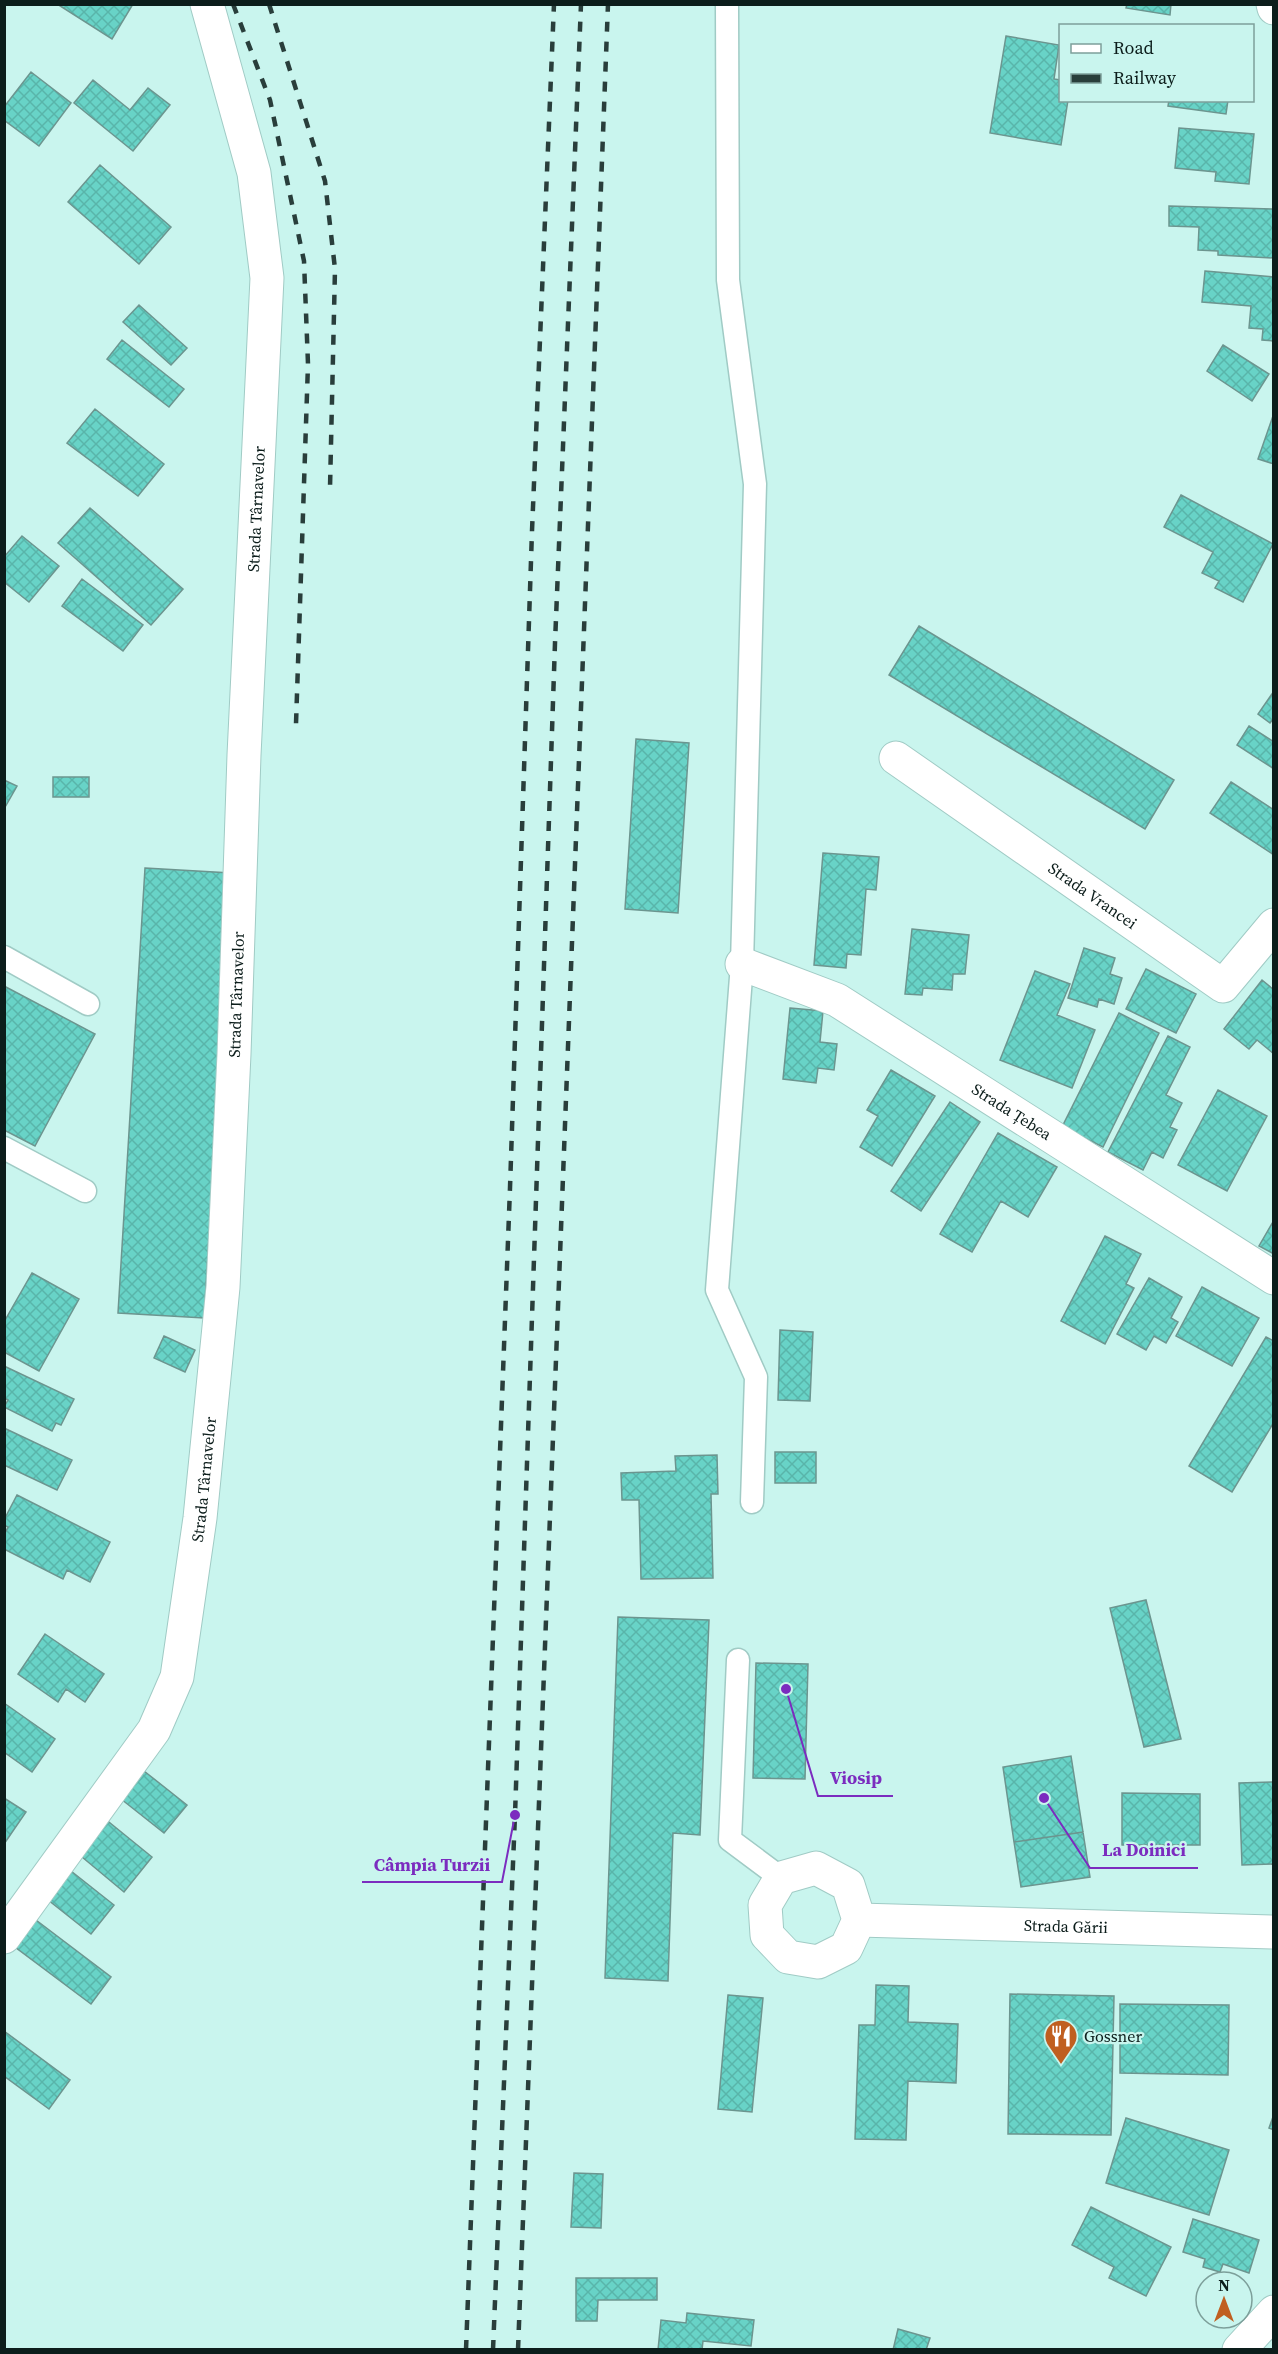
<svg xmlns="http://www.w3.org/2000/svg" width="1278" height="2354" font-family="'Source Serif 4',serif">
<style>
.building{fill:url(#building-cross-hatch);stroke:#6c958f;stroke-width:1.5}
.lines{fill:none;stroke-linecap:round;stroke-linejoin:round}
.lane-casing{stroke:#a0cbc5;stroke-width:25}
.street-casing{stroke:#a0cbc5;stroke-width:35}
.lane{stroke:#fff;stroke-width:22}
.street{stroke:#fff;stroke-width:33}
.rail{stroke:#293e3b;stroke-width:4.5;stroke-dasharray:10 10;stroke-linecap:butt}
.labels{text-anchor:middle;stroke-width:4.5;stroke-linejoin:round;paint-order:stroke}
.street-label{font-size:16px;fill:#0c1d1b;stroke:#c9f5ee}
.poi-label{font-size:16px;fill:#0c1d1b;stroke:#c9f5ee;text-anchor:start}
.leader{fill:none;stroke:#7b2cbf;stroke-width:2}
.callout-dot{fill:#7b2cbf;stroke:#c9f5ee;stroke-width:2}
.callout-label{font-size:18px;text-anchor:middle;font-weight:bold;fill:#7b2cbf;stroke:#c9f5ee;stroke-width:4.5;stroke-linejoin:round;paint-order:stroke}
</style>
<defs>
<pattern id="building-cross-hatch" width="8" height="8" patternUnits="userSpaceOnUse" patternTransform="scale(1.5)"><rect width="8" height="8" fill="#68d3c7"/><path d="M0 0l8 8M0 8l8-8" fill="none" stroke="#59b5aa"/></pattern>
</defs>
<rect width="100%" height="100%" fill="#c9f5ee"/>
<path class="building" d="M 57,4 L 133,4 L 112,39 Z
M 1127,4 L 1171,4 L 1170,15 L 1126,8 Z
M 1006,36 L 1059,45 L 1054,79 L 1060,80 L 1060,100 L 1068,100 L 1061,145 L 990,133 Z
M 31,72 L 71,103 L 39,146 L 4,120 L 4,107 Z
M 93,80 L 130,110 L 148,88 L 170,105 L 133,151 L 74,103 Z
M 1169,100 L 1228,100 L 1226,114 L 1168,106 Z
M 1179,128 L 1254,134 L 1249,184 L 1215,181 L 1216,172 L 1175,168 Z
M 100,165 L 171,227 L 139,264 L 68,202 Z
M 1169,206 L 1274,209 L 1274,258 L 1218,255 L 1218,251 L 1198,250 L 1199,227 L 1169,226 Z
M 1205,271 L 1274,277 L 1274,341 L 1262,340 L 1263,329 L 1249,328 L 1251,306 L 1202,302 Z
M 139,305 L 187,348 L 171,365 L 123,322 Z
M 122,340 L 184,389 L 169,407 L 107,359 Z
M 1223,345 L 1269,374 L 1252,401 L 1207,371 Z
M 95,409 L 164,464 L 138,496 L 67,443 Z
M 1274,413 L 1274,464 L 1258,459 Z
M 1181,495 L 1273,544 L 1243,602 L 1215,588 L 1219,581 L 1202,573 L 1213,552 L 1164,527 Z
M 90,508 L 183,589 L 151,625 L 58,543 Z
M 22,536 L 59,566 L 29,602 L 4,582 L 4,557 Z
M 82,579 L 143,625 L 123,651 L 62,606 Z
M 919,626 L 1174,780 L 1145,829 L 889,675 Z
M 1274,691 L 1274,718 L 1270,723 L 1258,714 Z
M 1249,726 L 1274,742 L 1274,769 L 1237,745 Z
M 636,739 L 689,743 L 678,913 L 625,909 Z
M 53,777 L 89,777 L 89,797 L 53,797 Z
M 4,780 L 17,786 L 4,809 Z
M 1231,782 L 1274,810 L 1274,855 L 1210,813 Z
M 823,853 L 879,857 L 876,890 L 866,889 L 861,955 L 847,954 L 846,968 L 814,965 Z
M 145,868 L 231,873 L 204,1318 L 118,1313 Z
M 912,929 L 969,935 L 965,974 L 953,974 L 952,990 L 923,988 L 922,995 L 905,994 Z
M 1084,948 L 1115,958 L 1110,974 L 1122,978 L 1114,1004 L 1099,999 L 1097,1007 L 1068,998 Z
M 1146,969 L 1196,994 L 1176,1033 L 1126,1009 Z
M 1035,971 L 1070,984 L 1057,1015 L 1095,1030 L 1072,1088 L 1000,1060 Z
M 1262,980 L 1274,990 L 1274,1054 L 1257,1040 L 1249,1049 L 1224,1029 Z
M 4,986 L 95,1034 L 35,1146 L 4,1130 Z
M 790,1008 L 823,1011 L 820,1042 L 837,1044 L 834,1070 L 818,1068 L 816,1083 L 783,1079 Z
M 1119,1013 L 1159,1033 L 1103,1147 L 1062,1127 Z
M 1168,1036 L 1190,1047 L 1166,1095 L 1182,1103 L 1170,1127 L 1177,1130 L 1163,1158 L 1152,1152 L 1143,1170 L 1108,1152 Z
M 891,1070 L 935,1096 L 892,1166 L 860,1147 L 878,1116 L 867,1110 Z
M 1218,1090 L 1267,1116 L 1227,1191 L 1178,1165 Z
M 950,1102 L 980,1122 L 921,1211 L 891,1191 Z
M 998,1133 L 1057,1167 L 1028,1217 L 1001,1201 L 972,1252 L 940,1234 Z
M 1274,1220 L 1274,1254 L 1259,1246 Z
M 1105,1236 L 1141,1254 L 1126,1284 L 1134,1288 L 1105,1344 L 1061,1321 Z
M 32,1273 L 79,1299 L 39,1371 L 4,1352 L 4,1322 Z
M 1149,1278 L 1182,1297 L 1171,1318 L 1178,1322 L 1166,1343 L 1154,1336 L 1146,1350 L 1117,1334 Z
M 1202,1287 L 1259,1318 L 1232,1366 L 1176,1336 Z
M 780,1330 L 813,1332 L 810,1401 L 778,1400 Z
M 164,1336 L 195,1350 L 185,1372 L 154,1358 Z
M 1266,1337 L 1274,1341 L 1274,1422 L 1232,1492 L 1189,1466 Z
M 4,1366 L 74,1399 L 61,1425 L 56,1423 L 52,1431 L 4,1407 L 8,1400 L 4,1398 Z
M 4,1428 L 72,1460 L 57,1490 L 4,1465 Z
M 775,1452 L 816,1452 L 816,1483 L 775,1483 Z
M 717,1455 L 718,1494 L 711,1494 L 713,1578 L 641,1579 L 639,1500 L 622,1500 L 621,1473 L 676,1471 L 675,1456 Z
M 17,1495 L 110,1542 L 90,1582 L 67,1570 L 63,1579 L 4,1549 L 4,1535 L 8,1527 L 4,1525 L 4,1520 Z
M 1146,1600 L 1181,1739 L 1144,1747 L 1110,1608 Z
M 618,1617 L 709,1620 L 700,1835 L 673,1833 L 668,1981 L 605,1978 Z
M 45,1634 L 104,1674 L 85,1702 L 66,1689 L 58,1702 L 18,1674 Z
M 756,1663 L 808,1664 L 805,1779 L 753,1778 Z
M 4,1703 L 55,1739 L 32,1772 L 4,1752 Z
M 1071,1756 L 1083,1832 L 1014,1842 L 1003,1767 Z
M 144,1771 L 187,1805 L 164,1833 L 121,1799 Z
M 1274,1782 L 1274,1864 L 1242,1865 L 1239,1783 Z
M 1122,1793 L 1200,1794 L 1200,1845 L 1122,1845 Z
M 4,1798 L 26,1812 L 4,1844 Z
M 104,1818 L 152,1857 L 124,1892 L 76,1852 Z
M 1083,1832 L 1090,1877 L 1021,1887 L 1014,1842 Z
M 71,1871 L 114,1905 L 91,1934 L 48,1900 Z
M 32,1917 L 111,1977 L 91,2004 L 11,1944 Z
M 876,1985 L 909,1986 L 908,2022 L 958,2024 L 956,2083 L 908,2081 L 906,2140 L 855,2139 L 859,2025 L 875,2025 Z
M 1010,1994 L 1114,1996 L 1111,2135 L 1008,2134 Z
M 728,1995 L 763,1998 L 752,2112 L 718,2109 Z
M 1120,2004 L 1229,2005 L 1228,2075 L 1120,2073 Z
M 4,2031 L 70,2080 L 49,2109 L 4,2076 Z
M 1274,2114 L 1274,2130 L 1269,2128 Z
M 1126,2118 L 1229,2150 L 1209,2215 L 1106,2183 Z
M 574,2173 L 603,2174 L 601,2228 L 571,2227 Z
M 1091,2207 L 1171,2247 L 1146,2296 L 1109,2278 L 1114,2267 L 1072,2245 Z
M 1193,2219 L 1259,2240 L 1249,2273 L 1223,2264 L 1220,2272 L 1203,2267 L 1205,2259 L 1183,2252 Z
M 576,2278 L 657,2278 L 657,2300 L 598,2300 L 597,2321 L 576,2321 Z
M 687,2313 L 754,2320 L 751,2346 L 703,2341 L 702,2350 L 658,2350 L 661,2320 L 686,2323 Z
M 898,2329 L 930,2338 L 926,2350 L 893,2350 Z"/>
<g class="lines">
<defs>
<path id="lane" d="M 727,6 L 728,280 L 755,484 L 742,964 L 717,1290 L 756,1377 L 752,1502
M 4,957 L 88,1004
M 4,1148 L 85,1191
M 738,1660 L 730,1840 L 781,1878"/>
<g id="street">
<path d="M 1273,4 L 1274,8"/>
<path id="s1" d="M 896,758 L 1223,986 L 1274,925"/>
<path id="s2" d="M 742,964 L 837,1000 L 1274,1278"/>
<path d="M 816,1868 L 848,1885 L 859,1920 L 846,1948 L 818,1962 L 788,1957 L 767,1935 L 765,1905 L 781,1878 Z"/>
<path id="s3" d="M 859,1920 L 1274,1932"/>
<path id="s4" d="M 4,1937 L 154,1730 L 177,1677 L 200,1518 L 223,1287 L 234,1054 L 244,755 L 267,278 L 254,173 L 207,4"/>
<path d="M 1239,2350 L 1274,2312"/>
</g>
</defs>
<use href="#lane" class="lane-casing"/>
<use href="#street" class="street-casing"/>
<use href="#lane" class="lane"/>
<use href="#street" class="street"/>
<path class="rail" d="M 233,4 L 270,100 L 304,261 L 308,364 L 296,724
M 269,4 L 325,181 L 335,269 L 330,488
M 466,2350 L 510,1188 L 532,531 L 554,4
M 493,2350 L 515,1815 L 555,643 L 581,4
M 518,2350 L 608,4"/>
</g>
<defs>
<symbol id="restaurant-pin" viewBox="-11 -11 22 30"><path d="M0 17L-7.5 6A9.5 9.5 0 1 1 7.5 6Z" fill="#c05f20" stroke="#c9f5ee"/><path d="M-5-6h1v4h1v-4h1v4h1v-4h1v5L-1.5 .5V6h-2V.5L-5-1ZM5-6V6H3V1.5H1.5Q1.5-4 5-6Z" fill="#fff"/></symbol>
</defs>
<g fill-rule="evenodd">
<use href="#restaurant-pin" x="1042" y="2017" width="38" height="52"/>
</g>
<g class="labels">
<g class="street-label">
<text dy="6" stroke="none"><textPath href="#s4" startOffset="1485">Strada Târnavelor</textPath></text>
<text dy="6" stroke="none"><textPath href="#s1" startOffset="240">Strada Vrancei</textPath></text>
<text dy="6" stroke="none"><textPath href="#s4" startOffset="999">Strada Târnavelor</textPath></text>
<text dy="6" stroke="none"><textPath href="#s2" startOffset="309">Strada Țebea</textPath></text>
<text dy="6" stroke="none"><textPath href="#s4" startOffset="513">Strada Târnavelor</textPath></text>
<text dy="6" stroke="none"><textPath href="#s3" startOffset="207">Strada Gării</textPath></text>
</g>
<g class="poi-label">
<text x="1084" y="2042">Gossner</text>
</g>
</g>
<path class="leader" d="M786 1689L818 1796H893M1044 1798L1090 1868H1198M515 1815L502 1882H362"/>
<g class="callout-dot">
<circle cx="786" cy="1689" r="6"/>
<circle cx="1044" cy="1798" r="6"/>
<circle cx="515" cy="1815" r="6"/>
</g>
<g class="callout-label">
<text x="856" y="1784">Viosip</text>
<text x="1144" y="1856">La Doinici</text>
<text x="432" y="1871">Câmpia Turzii</text>
</g>
<rect width="1278" height="2354" fill="none" stroke="#0c1d1b" stroke-width="12"/>
<rect x="1059" y="24" width="195" height="78" fill="#c9f5ee" stroke="#7d9f9a" stroke-width="1.5"/>
<rect x="1071" y="44" width="30" height="9" fill="#ffffff" stroke="#7d9f9a" stroke-width="1.5"/>
<text x="1113" y="54" font-size="18" fill="#0c1d1b">Road</text>
<rect x="1071" y="74" width="30" height="9" fill="#293e3b" stroke="#7d9f9a" stroke-width="1.5"/>
<text x="1113" y="84" font-size="18" fill="#0c1d1b">Railway</text>
<g transform="translate(1224 2300)"><circle r="28" fill="#c9f5ee" stroke="#7d9f9a" stroke-width="1.5"/>
<path d="M0-4.5L10 22L0 15L-10 22Z" fill="#c05f20"/>
<text y="-9" font-size="16" font-weight="bold" text-anchor="middle" fill="#0c1d1b">N</text>
</g>
</svg>
